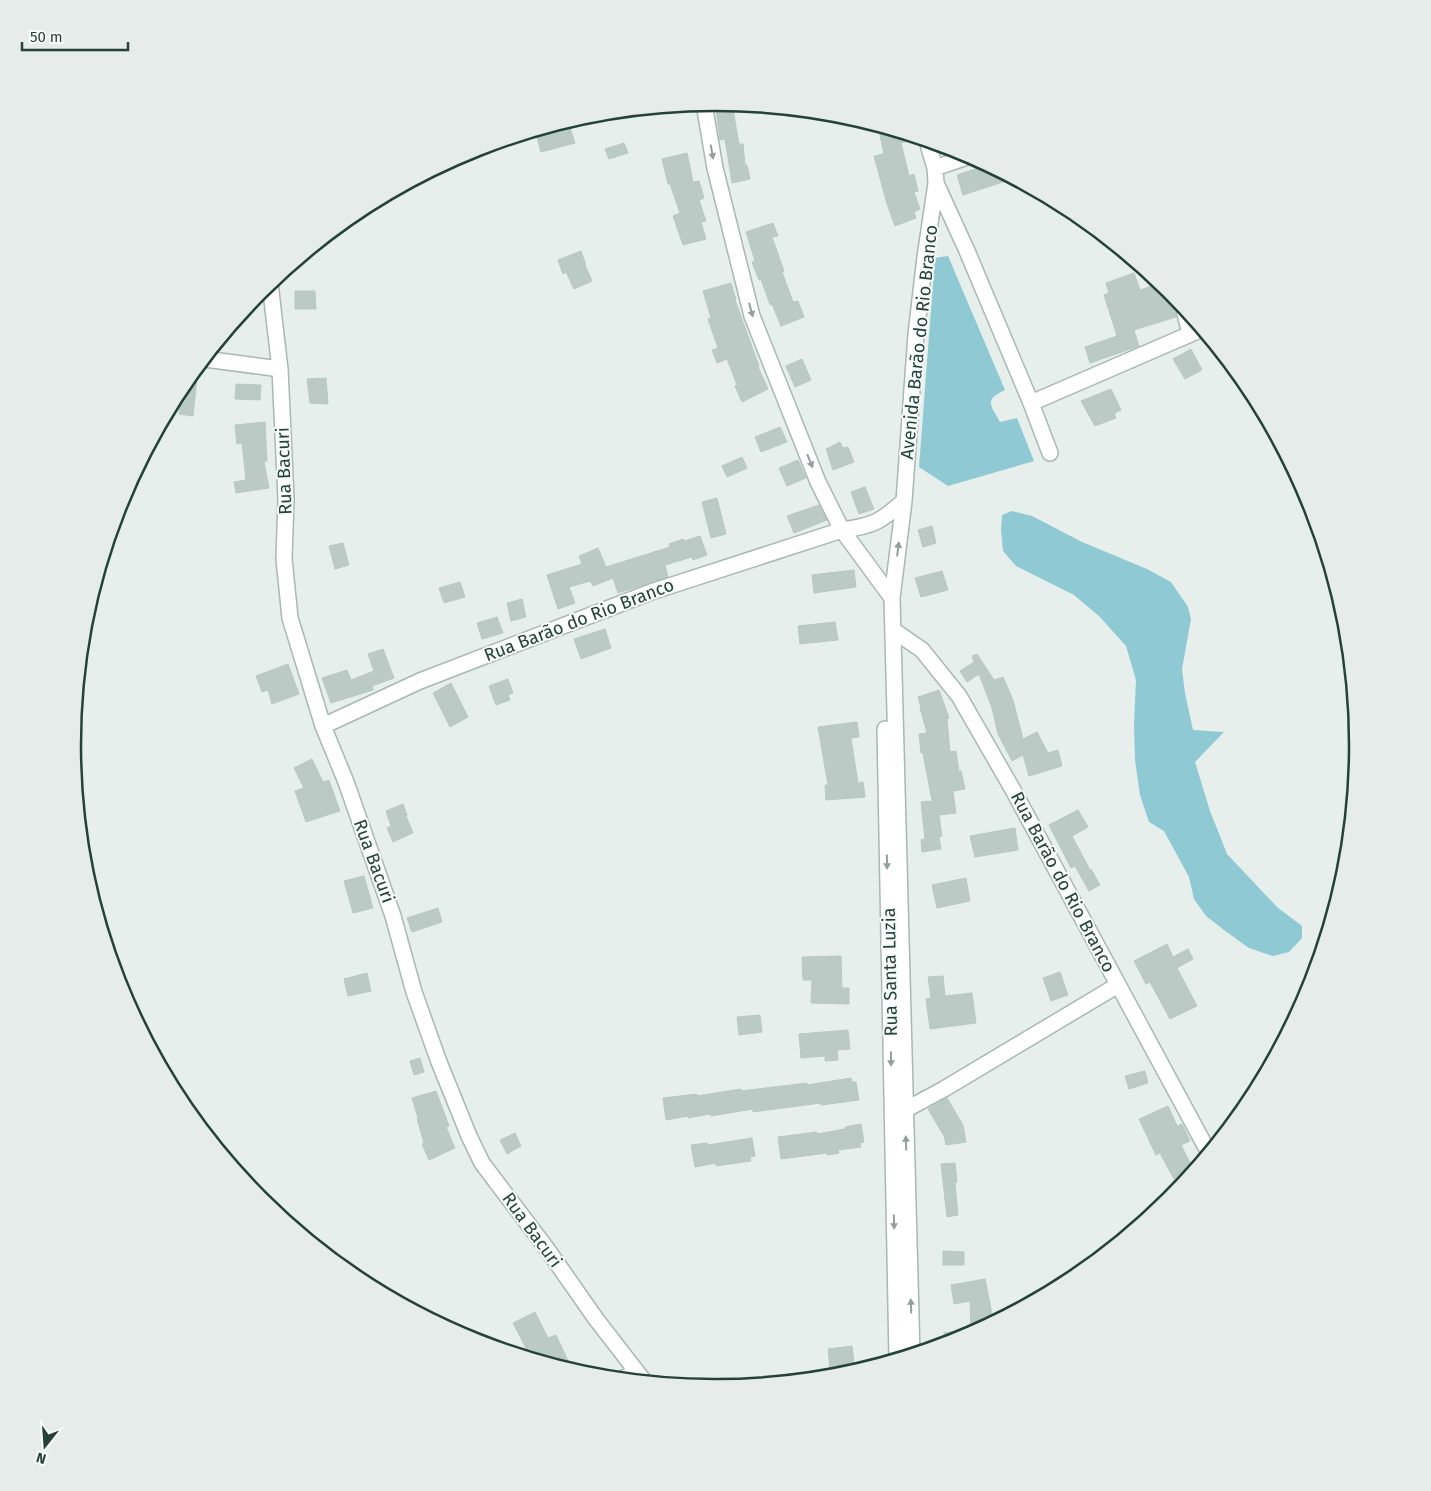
<svg xmlns="http://www.w3.org/2000/svg" width="1431" height="1491" font-family="'Fira Sans',sans-serif">
<style>
.water{fill:#8ec9d4}
.building{fill:#bbcac4;stroke:#b8c9c2}
.lines{fill:none;stroke-linecap:round;stroke-linejoin:round}
.minor-casing{stroke:#a8b8b2;stroke-width:18}
.minor{stroke:#fff;stroke-width:15}
.oneway{fill:#92a09c}
.labels{text-anchor:middle;stroke-width:4;stroke-linejoin:round;paint-order:stroke}
.street-label{font-size:18px;fill:#24423a;stroke:#f7fbf9}
.rim{fill:none;stroke:#24423a;stroke-width:2.5}
</style>
<rect width="100%" height="100%" fill="#e6efeb"/>
<path class="water" d="M 948,256 L 1005,390 C 984,400 990,404 1000,422 L 1017,418 L 1034,461 L 948,486 L 919,467 L 935,258 Z
M 1012,511 L 1032,516 L 1082,542 L 1147,569 L 1171,582 L 1188,607 L 1191,619 L 1182,669 L 1185,693 L 1193,730 L 1224,732 L 1195,762 L 1210,811 L 1227,854 L 1277,907 L 1302,926 L 1302,938 L 1289,952 L 1273,956 L 1249,948 L 1224,930 L 1206,916 L 1194,899 L 1189,877 L 1164,831 L 1149,822 L 1140,795 L 1135,760 L 1134,724 L 1136,680 L 1126,646 L 1099,616 L 1074,595 L 1016,566 L 1003,551 L 1001,530 L 1002,515 Z"/>
<path class="building" d="M 715,103 L 732,104 L 739,144 L 743,144 L 745,165 L 747,165 L 750,179 L 732,183 L 725,139 L 720,140 Z
M 570,128 L 575,143 L 541,152 L 537,137 Z
M 886,129 L 918,138 L 901,143 L 909,176 L 914,174 L 918,191 L 914,192 L 920,209 L 914,212 L 916,218 L 895,226 L 887,204 L 874,156 L 884,154 L 879,130 Z
M 624,143 L 628,153 L 609,159 L 605,149 Z
M 687,153 L 693,182 L 699,181 L 704,198 L 699,200 L 706,221 L 701,222 L 706,239 L 683,245 L 673,216 L 680,213 L 670,184 L 668,184 L 662,159 Z
M 987,165 L 1012,179 L 963,195 L 957,175 Z
M 773,223 L 778,236 L 772,237 L 784,271 L 782,272 L 793,302 L 798,301 L 804,317 L 781,326 L 772,304 L 770,305 L 761,279 L 759,280 L 752,262 L 755,261 L 746,232 Z
M 581,251 L 586,265 L 585,265 L 592,281 L 574,289 L 566,272 L 563,274 L 558,260 Z
M 1134,273 L 1140,290 L 1160,283 L 1166,287 L 1176,317 L 1134,330 L 1139,346 L 1090,363 L 1085,347 L 1117,336 L 1104,295 L 1109,293 L 1106,283 Z
M 731,283 L 736,300 L 735,300 L 759,366 L 758,367 L 768,389 L 742,402 L 735,386 L 737,385 L 727,359 L 717,363 L 712,350 L 718,348 L 708,319 L 711,318 L 703,291 Z
M 295,291 L 315,291 L 316,309 L 295,309 Z
M 1191,349 L 1202,370 L 1185,379 L 1173,359 Z
M 802,359 L 811,380 L 795,387 L 786,366 Z
M 198,368 L 193,416 L 179,414 L 181,388 Z
M 326,378 L 328,404 L 310,403 L 307,379 Z
M 236,384 L 261,385 L 260,400 L 235,399 Z
M 1111,389 L 1121,410 L 1114,413 L 1116,418 L 1095,426 L 1081,401 Z
M 265,422 L 267,461 L 264,462 L 269,488 L 236,493 L 234,482 L 246,480 L 242,443 L 237,444 L 235,425 Z
M 780,427 L 787,442 L 761,452 L 755,437 Z
M 840,442 L 843,448 L 848,447 L 854,462 L 833,470 L 826,449 Z
M 742,457 L 747,468 L 727,477 L 722,466 Z
M 798,460 L 806,478 L 787,486 L 779,468 Z
M 865,487 L 874,509 L 859,514 L 851,492 Z
M 717,498 L 726,534 L 711,538 L 702,502 Z
M 819,505 L 827,520 L 794,533 L 787,516 Z
M 932,526 L 936,543 L 923,547 L 918,530 Z
M 700,536 L 707,555 L 693,560 L 692,557 L 665,565 L 668,577 L 618,593 L 613,578 L 593,586 L 590,581 L 569,587 L 575,603 L 558,609 L 547,575 L 582,564 L 579,556 L 598,548 L 606,567 L 670,547 L 669,544 L 683,539 L 684,541 Z
M 343,543 L 349,565 L 335,569 L 329,546 Z
M 854,570 L 856,587 L 814,593 L 812,575 Z
M 942,571 L 948,590 L 921,597 L 915,578 Z
M 460,582 L 465,597 L 444,603 L 439,588 Z
M 522,599 L 526,617 L 511,621 L 507,603 Z
M 497,617 L 503,633 L 482,639 L 477,623 Z
M 835,622 L 838,640 L 800,644 L 798,626 Z
M 605,629 L 611,648 L 581,659 L 574,639 Z
M 383,649 L 394,678 L 372,686 L 373,690 L 331,703 L 322,678 L 347,670 L 351,680 L 374,671 L 368,654 Z
M 977,654 L 994,680 L 1003,677 L 1013,700 L 1023,739 L 1037,732 L 1048,753 L 1058,750 L 1062,766 L 1029,776 L 1023,755 L 1012,761 L 998,734 L 992,708 L 979,674 L 967,682 L 960,671 L 974,662 L 972,656 Z
M 288,664 L 299,694 L 272,704 L 268,690 L 262,692 L 256,676 Z
M 508,679 L 513,693 L 508,695 L 510,700 L 496,705 L 489,686 Z
M 451,683 L 468,717 L 450,727 L 433,693 Z
M 939,690 L 949,718 L 947,719 L 950,752 L 956,751 L 959,772 L 961,771 L 965,789 L 953,791 L 956,813 L 939,815 L 942,836 L 939,837 L 941,849 L 922,852 L 921,840 L 925,839 L 921,802 L 932,801 L 923,753 L 921,753 L 919,734 L 927,733 L 920,708 L 921,708 L 918,697 Z
M 857,722 L 859,737 L 851,738 L 858,783 L 863,782 L 865,797 L 826,800 L 825,785 L 828,785 L 818,727 Z
M 312,759 L 323,782 L 329,780 L 340,811 L 306,822 L 295,791 L 304,788 L 294,768 Z
M 403,804 L 407,815 L 406,816 L 413,833 L 393,842 L 387,828 L 391,826 L 386,811 Z
M 1078,810 L 1088,827 L 1072,836 L 1090,870 L 1091,869 L 1100,885 L 1089,891 L 1075,866 L 1071,868 L 1049,825 Z
M 1015,828 L 1018,850 L 975,857 L 970,836 Z
M 364,876 L 373,908 L 353,913 L 344,881 Z
M 966,878 L 970,901 L 937,908 L 932,885 Z
M 438,908 L 442,922 L 412,932 L 407,918 Z
M 1167,944 L 1173,957 L 1188,949 L 1193,959 L 1177,968 L 1197,1006 L 1170,1019 L 1150,982 L 1146,984 L 1134,961 Z
M 841,956 L 842,988 L 849,988 L 849,1004 L 811,1003 L 812,980 L 803,980 L 802,957 Z
M 1060,972 L 1068,995 L 1051,1001 L 1043,978 Z
M 367,973 L 371,991 L 348,996 L 344,979 Z
M 943,976 L 945,996 L 972,993 L 976,1023 L 930,1029 L 926,999 L 931,998 L 928,977 Z
M 760,1015 L 762,1032 L 739,1035 L 737,1017 Z
M 848,1030 L 850,1049 L 837,1050 L 838,1060 L 825,1061 L 825,1056 L 801,1058 L 799,1034 Z
M 420,1058 L 424,1072 L 414,1075 L 410,1061 Z
M 1145,1071 L 1148,1083 L 1129,1089 L 1125,1076 Z
M 851,1078 L 852,1082 L 856,1082 L 859,1100 L 821,1105 L 821,1103 L 753,1112 L 753,1109 L 711,1116 L 710,1114 L 688,1118 L 688,1116 L 666,1120 L 663,1098 L 697,1094 L 697,1096 L 741,1089 L 741,1091 L 807,1083 L 807,1085 Z
M 436,1091 L 449,1126 L 446,1127 L 455,1148 L 429,1160 L 422,1144 L 424,1143 L 417,1119 L 418,1118 L 412,1098 Z
M 947,1098 L 963,1125 L 966,1142 L 946,1145 L 944,1136 L 928,1109 Z
M 1168,1106 L 1177,1126 L 1182,1124 L 1190,1141 L 1181,1145 L 1193,1169 L 1174,1179 L 1160,1153 L 1156,1155 L 1139,1119 Z
M 861,1124 L 864,1142 L 860,1143 L 861,1147 L 838,1150 L 839,1153 L 827,1155 L 827,1153 L 781,1159 L 778,1137 L 817,1132 L 817,1134 L 845,1129 L 845,1127 Z
M 515,1133 L 521,1146 L 507,1154 L 500,1140 Z
M 752,1138 L 755,1156 L 750,1157 L 751,1161 L 716,1166 L 716,1163 L 695,1167 L 691,1145 L 707,1143 L 708,1145 Z
M 955,1163 L 957,1182 L 955,1183 L 958,1215 L 947,1217 L 941,1164 Z
M 943,1251 L 964,1252 L 964,1265 L 943,1265 Z
M 985,1279 L 991,1309 L 992,1323 L 961,1340 L 946,1344 L 944,1333 L 971,1329 L 970,1301 L 954,1304 L 951,1285 Z
M 535,1312 L 548,1338 L 556,1335 L 573,1371 L 515,1353 L 526,1348 L 513,1323 Z
M 852,1346 L 855,1372 L 836,1377 L 836,1368 L 830,1369 L 828,1349 Z"/>
<g class="lines">
<defs>
<path id="minor" d="M 704,104 L 715,168 L 752,316 L 818,482 L 842,530 L 892,598
M 935,168 L 970,156
M 936,183 L 967,251 L 1031,403 L 1050,453
M 270,283 L 280,369 L 286,499 L 284,559 L 290,618 L 323,726 L 346,782 L 393,916 L 414,992 L 439,1062 L 469,1136 L 482,1163 L 547,1249 L 596,1319 L 644,1381
M 1183,306 L 1190,334
M 205,359 L 280,369
M 1031,403 L 1202,329
M 893,630 L 922,650 L 959,696 L 1013,790 L 1209,1153
M 323,726 L 420,681 L 651,592 L 842,530 C 873,526 880,522 904,501
M 885,729 L 897,1359
M 898,1105 L 905,1110 L 944,1089 L 1118,985
M 912,1355 L 892,598 L 904,501 L 916,334 L 925,257 L 936,183 L 935,168 L 927,141
M 622,1379 L 636,1372"/>
</defs>
<use href="#minor" class="minor-casing"/>
<use href="#minor" class="minor"/>
</g>
<defs><path id="oneway-solid" d="M-6-.8H1V-3.2L6.5 0L1 3.2V.8H-6Z" transform="scale(1.25)"/></defs>
<g class="oneway">
<use href="#oneway-solid" transform="translate(712 152) rotate(80)"/>
<use href="#oneway-solid" transform="translate(751 310) rotate(75)"/>
<use href="#oneway-solid" transform="translate(810 461) rotate(68)"/>
<use href="#oneway-solid" transform="translate(898 549) rotate(-83)"/>
<use href="#oneway-solid" transform="translate(887 862) rotate(89)"/>
<use href="#oneway-solid" transform="translate(891 1059) rotate(89)"/>
<use href="#oneway-solid" transform="translate(906 1143) rotate(-92)"/>
<use href="#oneway-solid" transform="translate(894 1222) rotate(89)"/>
<use href="#oneway-solid" transform="translate(911 1306) rotate(-92)"/>
</g>
<g class="labels">
<g class="street-label">
<text transform="translate(919 342) rotate(-84)" y="6">Avenida Barão do Rio Branco</text>
<text transform="translate(284 471) rotate(-92)" y="6">Rua Bacuri</text>
<text transform="translate(579 620) rotate(-21)" y="6">Rua Barão do Rio Branco</text>
<text transform="translate(374 861) rotate(70)" y="6">Rua Bacuri</text>
<text transform="translate(1063 882) rotate(62)" y="6">Rua Barão do Rio Branco</text>
<text transform="translate(890 972) rotate(-91)" y="6">Rua Santa Luzia</text>
<text transform="translate(532 1230) rotate(54)" y="6">Rua Bacuri</text>
</g>
</g>
<path d="M0 0H1431V1491H0ZM81 745a634 634 0 1 1 1268 0a634 634 0 1 1-1268 0Z" fill="#e6ecea" fill-rule="evenodd"/>
<path class="rim" d="M81 745a634 634 0 1 1 1268 0a634 634 0 1 1-1268 0Z"/>
<g transform="translate(45 1446) rotate(197)" stroke="#f7fbf9" stroke-width="4" paint-order="stroke">
<path d="M0-4L9 19L0 12L-9 19Z" fill="#24423a"/>
<text y="-8" font-size="14" font-weight="bold" text-anchor="middle" fill="#24423a">N</text>
</g>
<path d="M22 42v8h106v-8" fill="none" stroke="#24423a" stroke-width="2.5"/>
<text x="30" y="42" font-size="15" fill="#24423a" stroke="#f7fbf9" stroke-width="4" paint-order="stroke">50 m</text>
</svg>
